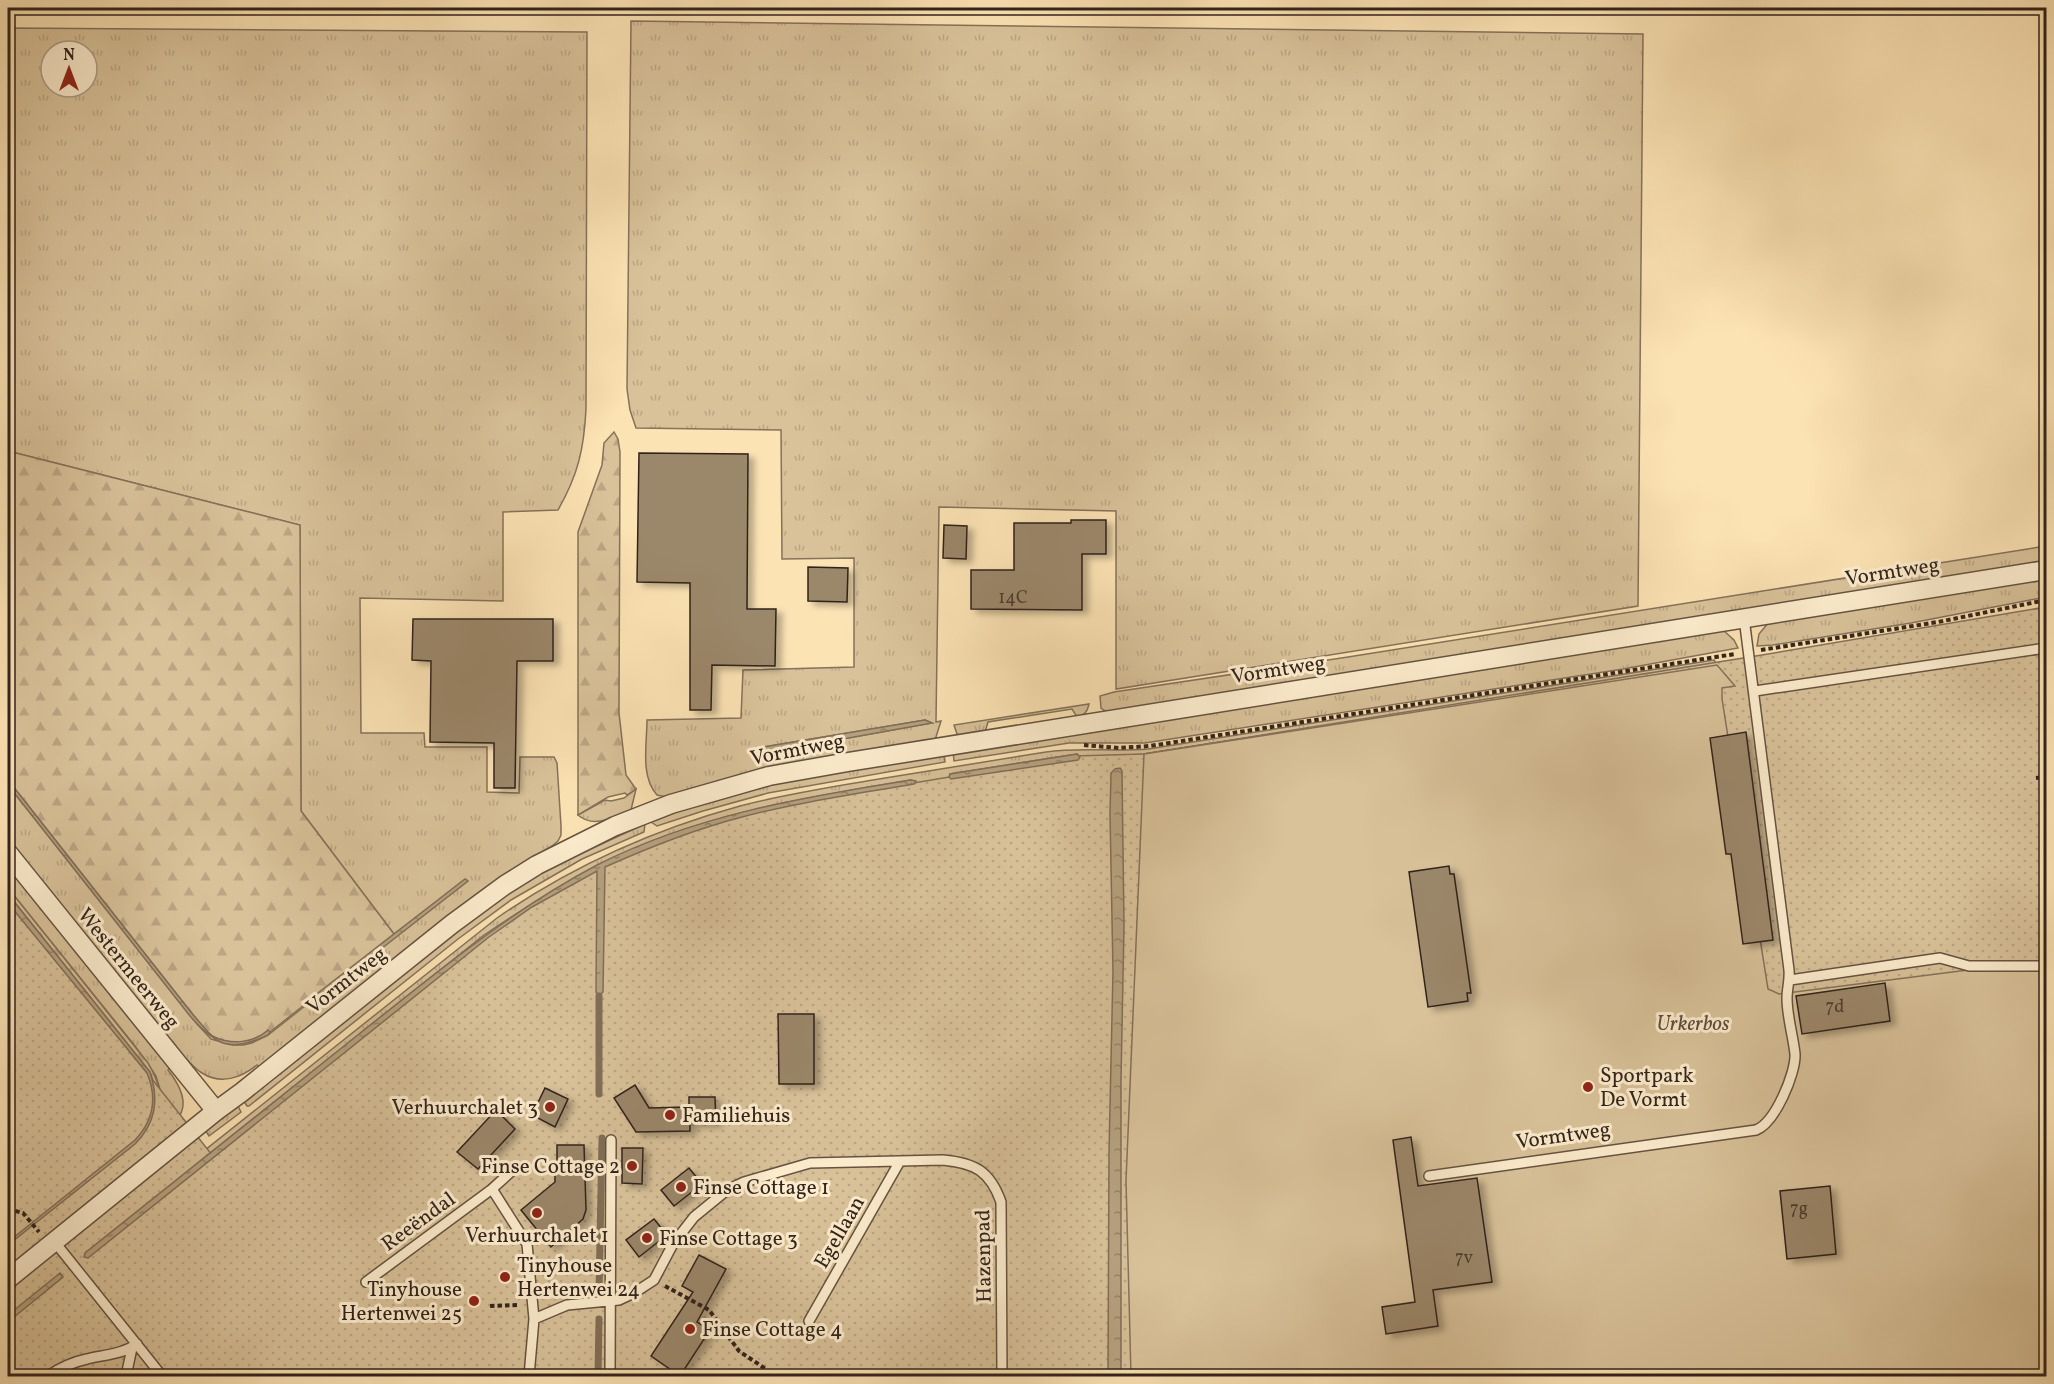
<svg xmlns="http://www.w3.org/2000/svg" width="2054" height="1384" font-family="Vollkorn,serif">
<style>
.grass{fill:url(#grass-tufts);stroke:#85725a;stroke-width:1.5;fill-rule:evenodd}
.forest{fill:url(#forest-firs);stroke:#85725a;stroke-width:1.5}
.park{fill:url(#park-dots);stroke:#85725a;stroke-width:1.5}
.garden{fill:#d9c29a;stroke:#85725a;stroke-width:1.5}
.water{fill:url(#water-ripples);stroke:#816f58;stroke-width:1.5}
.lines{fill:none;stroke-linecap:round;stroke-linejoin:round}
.stream{stroke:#816f58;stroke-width:7}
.building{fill:#9b876b;stroke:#31231b;stroke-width:1.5;filter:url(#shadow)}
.lane-casing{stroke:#645341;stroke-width:12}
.street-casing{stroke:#645341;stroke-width:21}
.path{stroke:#31231b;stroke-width:4;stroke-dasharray:4.5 3;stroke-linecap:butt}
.lane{stroke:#fdedce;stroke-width:9}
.street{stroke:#fdedce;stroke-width:18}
.poi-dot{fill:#8f2418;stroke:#fdedce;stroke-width:2}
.labels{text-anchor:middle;stroke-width:6;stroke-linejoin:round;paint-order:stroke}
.number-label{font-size:18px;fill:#4c3c2f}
.street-label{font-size:21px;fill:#31231b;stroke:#fdedce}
.park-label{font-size:21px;font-style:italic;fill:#5b4b3b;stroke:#fdedce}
.poi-label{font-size:21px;fill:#31231b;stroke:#fdedce;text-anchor:start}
</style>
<defs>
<pattern id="grass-tufts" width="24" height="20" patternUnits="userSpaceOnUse" patternTransform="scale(1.5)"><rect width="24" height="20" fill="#d9c29a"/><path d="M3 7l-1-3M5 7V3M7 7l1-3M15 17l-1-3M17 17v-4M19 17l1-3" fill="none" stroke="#bba684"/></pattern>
<pattern id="forest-firs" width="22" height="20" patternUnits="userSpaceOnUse" patternTransform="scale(1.5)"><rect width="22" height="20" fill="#d9c29a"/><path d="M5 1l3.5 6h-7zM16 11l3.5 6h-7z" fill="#bba684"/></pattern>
<pattern id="park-dots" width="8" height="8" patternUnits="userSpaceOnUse" patternTransform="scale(1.5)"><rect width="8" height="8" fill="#d9c29a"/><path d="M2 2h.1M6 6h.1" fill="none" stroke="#bba684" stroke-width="1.8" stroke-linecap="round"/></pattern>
<pattern id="water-ripples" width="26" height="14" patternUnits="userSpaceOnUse" patternTransform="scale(1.5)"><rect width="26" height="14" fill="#b7a280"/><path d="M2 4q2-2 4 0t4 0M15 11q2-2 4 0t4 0" fill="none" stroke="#958468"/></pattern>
<filter id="shadow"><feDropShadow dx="6" dy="4" stdDeviation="3" flood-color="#0004"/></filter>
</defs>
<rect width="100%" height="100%" fill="#fce3b4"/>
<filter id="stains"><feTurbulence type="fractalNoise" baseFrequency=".00333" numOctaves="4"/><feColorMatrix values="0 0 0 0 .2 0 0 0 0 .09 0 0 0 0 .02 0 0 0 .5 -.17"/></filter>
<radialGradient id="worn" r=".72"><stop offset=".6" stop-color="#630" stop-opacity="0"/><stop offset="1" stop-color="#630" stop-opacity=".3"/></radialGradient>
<path class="grass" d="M 631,21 L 1643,34 L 1638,606 L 1116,689 L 1116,511 L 939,507 L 936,722 L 941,721 L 935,740 L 828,758 L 667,797 L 657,795 C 640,776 647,744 647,720 L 741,718 L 743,670 L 854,667 L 854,558 L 782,559 L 781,430 L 636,428 L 630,410 L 627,389 ZM 925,720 L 932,723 L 759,754 L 757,751 L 758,748 Z
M 8,28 L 587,32 L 586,409 C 584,449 578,475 558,510 L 503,512 L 503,601 L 360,598 L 361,733 L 424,733 L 425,747 L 487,747 L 487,792 L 519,793 L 520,757 L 554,757 L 557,763 L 561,826 L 561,835 L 558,841 L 552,846 L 479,892 L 260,1068 L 257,1065 C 241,1078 221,1085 202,1073 C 195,1069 189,1061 184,1057 L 8,839 L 8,785 L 197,1024 L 211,1039 L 233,1045 L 243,1045 L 252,1043 L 268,1035 L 467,879 L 394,934 L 301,811 L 300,525 L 8,451 ZM 51,51 L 87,51 L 87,87 L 51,87 Z
M 2046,546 L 2046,562 L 1125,710 L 1105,711 L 1101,708 L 1100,696 L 1114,692 L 1348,657 Z
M 2046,577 L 2046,597 L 1911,623 L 1773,645 L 1757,646 L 1759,634 L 1769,622 Z
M 1723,630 L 1734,640 L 1738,648 L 1623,669 L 1145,743 L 1069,743 L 954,761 L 953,751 Z
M 1714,660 L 1717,665 L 1144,754 L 1079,759 L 1079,756 L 1077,754 L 950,774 L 949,778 L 914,784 L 911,780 C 828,794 743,807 663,837 C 599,861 541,897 484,935 L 85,1253 L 78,1251 L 497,918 C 572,866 653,830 740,806 C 786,794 833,787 879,779 C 935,770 990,761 1046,752 C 1080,747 1114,752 1148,749 Z
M 1089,704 C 1087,712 1085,715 1077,717 L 1072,709 L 988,722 L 985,732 L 961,736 L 957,734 L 954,725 Z
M 944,753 L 945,762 L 768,793 L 703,811 L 657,826 L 651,822 L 700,803 L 776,782 Z
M 636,789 L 631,810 C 614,817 594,829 578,815 L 605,800 L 611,801 L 624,798 Z
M 645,824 L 644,832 L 582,859 L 511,900 L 458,939 L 249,1106 L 247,1106 L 243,1100 L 490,904 L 549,868 Z
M 8,865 L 170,1068 L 168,1070 C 193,1102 185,1115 159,1142 L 160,1089 L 156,1076 L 135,1046 L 8,888 Z
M 237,1104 L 241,1112 L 209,1136 L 205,1130 Z"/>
<path class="forest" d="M 614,432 L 618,439 L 620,452 L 619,713 L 626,775 L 636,789 L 627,795 L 625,793 L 608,797 L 578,815 L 578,532 L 602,465 L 604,443 Z
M 8,451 L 300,525 L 301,811 L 394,934 L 270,1032 L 268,1031 C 253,1043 232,1046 214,1037 C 207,1033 200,1022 194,1016 L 8,780 Z
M 8,888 L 148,1063 C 157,1077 160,1089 161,1105 L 150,1072 L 8,894 Z"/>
<path class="park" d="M 2046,607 L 2046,1376 L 8,1376 L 8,897 L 212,1155 L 410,995 L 519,914 L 599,866 L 729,817 L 812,800 L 1074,756 L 1144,754 L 1762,655 Z"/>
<path class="garden" d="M 1717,665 L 1735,686 L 1722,688 L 1722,699 L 1768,989 L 1779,994 L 1976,969 L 2046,969 L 2046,1376 L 1131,1376 L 1126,1181 L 1144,754 Z"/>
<path class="water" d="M 925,720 L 932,723 L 759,754 L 758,748 Z
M 1077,754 L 1080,757 L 1078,760 L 951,779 L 949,777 L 950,774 Z
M 1120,768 L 1122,771 L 1124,926 L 1121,1080 L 1121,1376 L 1108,1376 L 1109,1152 L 1113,971 L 1110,814 L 1111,773 L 1115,769 Z
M 8,780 L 194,1016 C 200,1022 207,1033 214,1037 C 232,1045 254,1043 268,1030 L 270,1032 L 268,1035 C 231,1053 216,1046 190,1016 L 8,785 Z
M 911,780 L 916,781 L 914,784 C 856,794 799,802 742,817 C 695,829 650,847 605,867 L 603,992 L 599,996 L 596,992 L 597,871 L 532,907 L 489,937 L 88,1258 L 84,1257 L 85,1253 C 177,1180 268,1107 359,1034 C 436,973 510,911 597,865 C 695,815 804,797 911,780 Z
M 465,879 L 468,881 L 308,1006 L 305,1005 L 314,996 Z
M 8,894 L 150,1072 C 159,1100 156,1123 135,1144 L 8,1245 L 8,1242 L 135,1140 C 154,1120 157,1097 147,1073 L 8,903 Z
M 60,1273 L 63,1277 L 8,1322 L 8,1315 Z"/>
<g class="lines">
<path class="stream" d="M 599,996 L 599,1094
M 599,1293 L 602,1138
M 598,1376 L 599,1319"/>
</g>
<path class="building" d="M 639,453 L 748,454 L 747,609 L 776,609 L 775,666 L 712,665 L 711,710 L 690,710 L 690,583 L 637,582 Z
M 1071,520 L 1106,520 L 1106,554 L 1082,554 L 1082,610 L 971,609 L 971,570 L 1014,570 L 1014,523 L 1071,523 Z
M 944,525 L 967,526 L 966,559 L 943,558 Z
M 808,567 L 848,568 L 847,602 L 808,601 Z
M 413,619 L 553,619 L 553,661 L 517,661 L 515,788 L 494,788 L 494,743 L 430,742 L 431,661 L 412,660 Z
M 1746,732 L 1773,940 L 1743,944 L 1731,854 L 1726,854 L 1710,738 Z
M 1449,866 L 1450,874 L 1454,874 L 1471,993 L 1467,993 L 1468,1001 L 1428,1007 L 1409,872 Z
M 1885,983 L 1890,1021 L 1802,1034 L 1796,996 Z
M 778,1014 L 814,1014 L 814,1084 L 779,1084 Z
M 635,1085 L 649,1108 L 689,1107 L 689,1097 L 715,1097 L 716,1123 L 690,1123 L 690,1131 L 636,1132 L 614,1098 Z
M 545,1088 L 568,1099 L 555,1127 L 532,1115 Z
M 496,1110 L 515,1129 L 478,1169 L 457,1152 Z
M 1411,1137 L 1418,1186 L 1477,1178 L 1492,1282 L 1433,1290 L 1438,1326 L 1386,1334 L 1382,1307 L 1415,1302 L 1393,1140 Z
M 557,1145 L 584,1145 L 586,1210 L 583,1219 L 551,1247 L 521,1210 L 555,1182 L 555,1172 L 557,1172 Z
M 622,1148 L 643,1148 L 642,1184 L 622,1183 Z
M 689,1168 L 702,1184 L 674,1206 L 661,1190 Z
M 1830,1186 L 1836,1254 L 1787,1259 L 1780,1191 Z
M 654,1219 L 667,1235 L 639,1257 L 626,1240 Z
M 699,1255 L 726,1269 L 697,1322 L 710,1330 L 680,1376 L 651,1356 L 693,1292 L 682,1286 Z"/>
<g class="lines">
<defs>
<path id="lane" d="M 1755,691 L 2046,648
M 1790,980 L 1940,958 L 1969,966 L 2046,966
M 1429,1176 L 1756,1130 C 1775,1123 1796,1073 1795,1054 C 1793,1035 1787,1017 1787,998 C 1787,988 1790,980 1789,970 L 1744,618
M 492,1189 L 514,1169
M 54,1241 L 162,1376
M 366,1282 L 492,1189 L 527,1244 L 534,1319
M 809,1321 L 900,1161
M 48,1376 C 60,1368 72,1362 87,1359 C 103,1355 123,1354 137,1344
M 126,1376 L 132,1348
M 529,1376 L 534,1319 L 567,1305 L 619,1300 L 634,1293 L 654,1280 L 673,1244 L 694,1217 L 727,1190 L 744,1182 L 810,1163 L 943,1160 C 975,1163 990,1171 1001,1202 L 1002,1376
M 610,1376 L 611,1140"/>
<path id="street" d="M 8,853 L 216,1111
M 8,1279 L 216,1111 L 242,1092 L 452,924 L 505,885 L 537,865 L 615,826 L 671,804 L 769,776 L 848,762 L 2046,570"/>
</defs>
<use href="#lane" class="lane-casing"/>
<use href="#street" class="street-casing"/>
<path class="path" d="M 1761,650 L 1938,622 L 2046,600
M 1084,745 L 1119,748 L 1150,746 L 1735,654
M 2036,778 L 2046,777
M 8,1209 L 23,1213 L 39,1232
M 665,1286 L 709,1310 L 739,1351 L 776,1376
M 490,1306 L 517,1305"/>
<use href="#lane" class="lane"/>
<use href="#street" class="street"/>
</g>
<g class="poi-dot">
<circle cx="1588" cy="1087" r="6"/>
<circle cx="550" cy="1107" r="6"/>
<circle cx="670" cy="1115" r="6"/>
<circle cx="632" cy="1166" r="6"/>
<circle cx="681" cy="1187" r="6"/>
<circle cx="537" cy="1213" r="6"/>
<circle cx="647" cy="1238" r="6"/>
<circle cx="505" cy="1277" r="6"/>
<circle cx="474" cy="1301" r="6"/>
<circle cx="690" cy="1329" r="6"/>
</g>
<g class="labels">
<g class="number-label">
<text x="1013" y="603">14C</text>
<text x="1835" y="1012">7d</text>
<text x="1799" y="1214">7g</text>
<text x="1464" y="1263">7v</text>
</g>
<g class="street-label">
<text transform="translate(1892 571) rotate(-9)" y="7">Vormtweg</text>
<text transform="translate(1278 669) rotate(-9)" y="7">Vormtweg</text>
<text transform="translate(797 749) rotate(-11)" y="7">Vormtweg</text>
<text transform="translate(129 968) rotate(51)" y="7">Westermeerweg</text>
<text transform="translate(346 980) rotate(-38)" y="7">Vormtweg</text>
<text transform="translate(1563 1135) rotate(-8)" y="7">Vormtweg</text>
<text transform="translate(418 1221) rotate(-36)" y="7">Reeëndal</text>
<text transform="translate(839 1232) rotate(-60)" y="7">Egellaan</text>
<text transform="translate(983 1256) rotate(-91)" y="7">Hazenpad</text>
</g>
<g class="park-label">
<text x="1693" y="1030">Urkerbos</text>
</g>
<g class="poi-label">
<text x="1600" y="1082">Sportpark<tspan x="1600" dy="24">De Vormt</tspan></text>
<text x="538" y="1114" text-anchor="end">Verhuurchalet 3</text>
<text x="682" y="1122">Familiehuis</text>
<text x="620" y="1173" text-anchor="end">Finse Cottage 2</text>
<text x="693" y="1194">Finse Cottage 1</text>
<text x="537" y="1242" text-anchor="middle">Verhuurchalet 1</text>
<text x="659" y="1245">Finse Cottage 3</text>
<text x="517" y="1272">Tinyhouse<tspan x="517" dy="24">Hertenwei 24</tspan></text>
<text x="462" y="1296" text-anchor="end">Tinyhouse<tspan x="462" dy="24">Hertenwei 25</tspan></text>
<text x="702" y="1336">Finse Cottage 4</text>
</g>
</g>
<rect width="2054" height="1384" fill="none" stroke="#fce3b4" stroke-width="30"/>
<rect x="9" y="9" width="2036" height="1366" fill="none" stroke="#31231b" stroke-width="3"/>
<rect x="15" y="15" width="2024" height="1354" fill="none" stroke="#31231b" stroke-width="1.5"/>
<g transform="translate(69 69)"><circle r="28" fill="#fdedce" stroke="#ab9c86" stroke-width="1.5"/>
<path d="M0-4.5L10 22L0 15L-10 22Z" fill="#8f2418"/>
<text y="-9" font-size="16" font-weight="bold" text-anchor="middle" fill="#31231b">N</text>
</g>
<rect width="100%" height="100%" filter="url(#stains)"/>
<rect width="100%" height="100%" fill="url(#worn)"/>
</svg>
